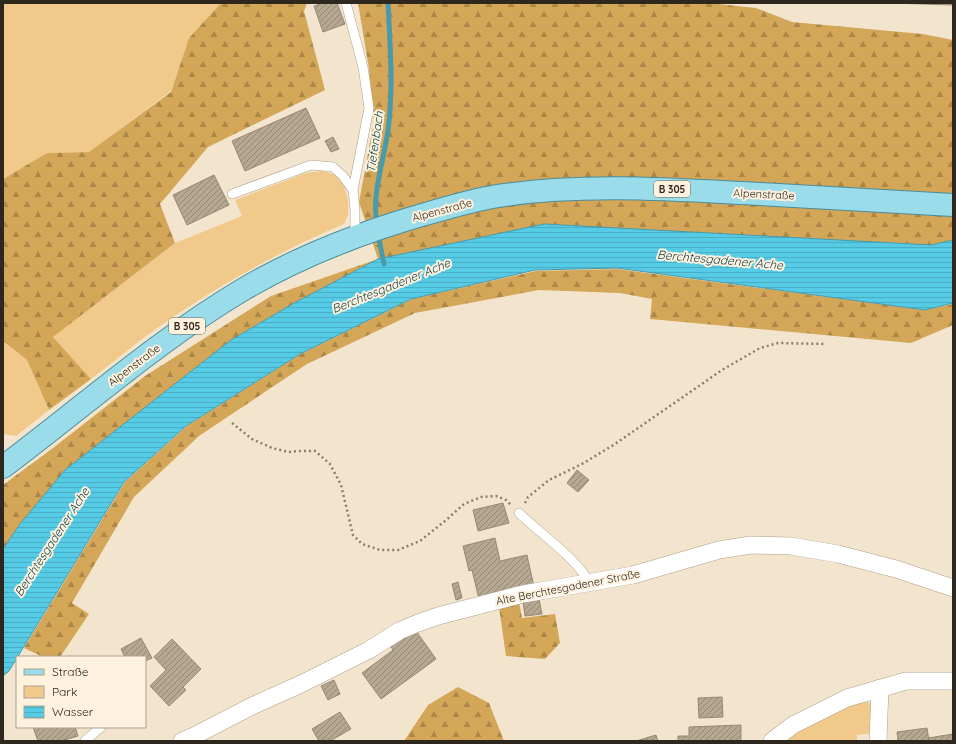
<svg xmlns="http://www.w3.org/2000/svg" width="956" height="744" font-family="Quicksand,sans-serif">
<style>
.green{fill:#f1ca8b}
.forest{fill:url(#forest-firs)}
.water{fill:url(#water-rules);stroke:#499aaa}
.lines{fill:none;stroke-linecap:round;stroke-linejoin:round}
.stream{stroke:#499aaa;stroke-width:5}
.building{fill:url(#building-hatch);stroke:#968873}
.service-casing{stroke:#ada089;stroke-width:10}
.minor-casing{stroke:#ada089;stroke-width:18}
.primary-casing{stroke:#498d9b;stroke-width:24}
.path{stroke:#887e6e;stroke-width:2.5;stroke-dasharray:2 3;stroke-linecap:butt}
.service{stroke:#fff;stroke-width:9}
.minor{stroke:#fff;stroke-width:17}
.primary{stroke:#9bdceb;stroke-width:22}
.labels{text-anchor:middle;stroke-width:4;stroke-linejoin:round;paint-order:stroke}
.shield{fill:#fef2df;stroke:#6c6458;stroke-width:1}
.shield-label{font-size:10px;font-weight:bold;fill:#2d271e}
.street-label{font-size:11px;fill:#2d271e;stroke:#fef2df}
.water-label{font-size:12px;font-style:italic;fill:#0f444f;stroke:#fef2df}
</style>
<defs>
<pattern id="forest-firs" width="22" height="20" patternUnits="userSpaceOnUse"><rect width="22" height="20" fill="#d4a657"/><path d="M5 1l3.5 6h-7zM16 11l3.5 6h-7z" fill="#ac8747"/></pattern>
<pattern id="water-rules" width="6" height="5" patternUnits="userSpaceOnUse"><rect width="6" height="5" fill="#55cbe6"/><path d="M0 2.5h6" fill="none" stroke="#4aaec5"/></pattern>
<pattern id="building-hatch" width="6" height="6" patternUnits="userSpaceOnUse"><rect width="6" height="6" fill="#b5a791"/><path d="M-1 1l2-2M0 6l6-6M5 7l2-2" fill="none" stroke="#948876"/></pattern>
</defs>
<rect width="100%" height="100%" fill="#f3e5cd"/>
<path class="green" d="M 3,3 L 221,3 L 189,38 L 171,91 L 89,152 L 47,153 L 3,179 Z
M 323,171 L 335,175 L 344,186 L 348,200 L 348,215 L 344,224 C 285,249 232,278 179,313 C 148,333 120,357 91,379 L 53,337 L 175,243 L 242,216 L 235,200 L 306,173 Z
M 3,341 L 27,360 L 49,410 L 16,436 L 3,434 Z
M 865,700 L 871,705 L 873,733 L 857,735 L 857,741 L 781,741 L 828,711 Z"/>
<path class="forest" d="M 221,3 L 307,3 L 304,11 L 325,90 L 208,147 L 160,204 L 175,243 L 53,337 L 91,379 L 49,410 L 27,360 L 3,341 L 3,179 L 47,153 L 89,152 L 171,92 L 189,38 Z
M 358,3 L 709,3 L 756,8 L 792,22 L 923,34 L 953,40 L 953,240 L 931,245 L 378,259 L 296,302 L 231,340 L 65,470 L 20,524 L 3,549 L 3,485 L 53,448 L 145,376 L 271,296 L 378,259 L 359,202 L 374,121 L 369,69 Z
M 617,269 L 924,310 L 953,304 L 953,325 L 911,343 L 650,319 L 652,299 L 620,293 L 539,290 L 415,313 L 307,364 L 199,436 L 134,497 L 72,603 L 89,614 L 60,657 L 43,657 L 24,648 L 125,482 L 187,426 L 299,355 L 412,299 L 536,271 Z
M 519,602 L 522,618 L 555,614 L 560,643 L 545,659 L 506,656 L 499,607 Z
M 458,687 L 489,703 L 504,741 L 404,741 L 428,705 Z"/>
<path class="water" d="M 544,224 L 931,245 L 953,240 L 953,303 L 925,310 L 617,268 L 535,270 L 411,299 L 300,354 L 186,426 L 124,482 L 9,671 L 3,676 L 3,549 L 20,524 L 65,470 L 231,340 L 296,302 L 378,259 Z"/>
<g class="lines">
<path class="stream" d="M 377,224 C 371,191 386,156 389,122 C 393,83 390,42 388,3
M 378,234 L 384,264"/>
</g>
<path class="building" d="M 323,3 L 337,3 L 345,24 L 323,32 L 314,6 Z
M 891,3 L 953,3 L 953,5 Z
M 306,108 L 320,138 L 245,171 L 232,141 Z
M 333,137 L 339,149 L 331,152 L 325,141 Z
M 214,175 L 229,205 L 187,225 L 173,195 Z
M 577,470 L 589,480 L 578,492 L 567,483 Z
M 503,503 L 509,523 L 478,531 L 473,510 Z
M 495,538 L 500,561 L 527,555 L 534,587 L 479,599 L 472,570 L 469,571 L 463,546 Z
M 458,582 L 462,598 L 456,600 L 452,584 Z
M 539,599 L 542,614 L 525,616 L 523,601 Z
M 414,628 L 436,659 L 381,699 L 362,673 L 393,650 L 390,645 Z
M 141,638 L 152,658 L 145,661 L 145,657 L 125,657 L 121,649 Z
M 172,639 L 201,669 L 183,687 L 186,690 L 169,706 L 150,686 L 166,670 L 154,657 Z
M 334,680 L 340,694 L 328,700 L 321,686 Z
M 722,697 L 723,717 L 699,718 L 698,698 Z
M 340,712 L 351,729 L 330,741 L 319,741 L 312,729 Z
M 741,725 L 741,741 L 678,741 L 678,736 L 689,736 L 689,727 Z
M 33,727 L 75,727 L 78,736 L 61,741 L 38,741 Z
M 927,728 L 929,741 L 898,741 L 897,732 Z
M 953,734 L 953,741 L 929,741 L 928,738 Z
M 656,735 L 658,741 L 636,741 Z"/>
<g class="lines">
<defs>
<path id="service" d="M 346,3 L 363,67 L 369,108 L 353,190 L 355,210 L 355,236
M 232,194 L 311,165 L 333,167 L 343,176 L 353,190
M 519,513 C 536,530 581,562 588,582
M 85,741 L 101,727"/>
<path id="minor" d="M 182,741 L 194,736 L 252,706 L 301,684 L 369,650 L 399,631 L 418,623 L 438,616 L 523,594 L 633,575 L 719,550 L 751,545 L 791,546 L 838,554 L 896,569 L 953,588
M 772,741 L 793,725 L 847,698 L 906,681 L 953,681
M 878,741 L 880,688"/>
<path id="primary" d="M 3,467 C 83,407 158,340 244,289 C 302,255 365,231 429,213 C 454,206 479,198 505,195 C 582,184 664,189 742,193 C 812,197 883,201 953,205"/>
</defs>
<use href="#service" class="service-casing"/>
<use href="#minor" class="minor-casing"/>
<use href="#primary" class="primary-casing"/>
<path class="path" d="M 232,423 L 252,439 L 272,448 L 288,452 L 300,451 L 315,451 L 330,464 L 341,485 L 353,535 L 362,544 L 380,550 L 398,550 L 420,541 L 445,521 L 464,504 L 481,497 L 496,496 L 506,500 L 511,505
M 525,503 L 528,497 L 549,480 L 582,464 L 615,444 L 722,370 L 760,348 L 778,343 L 826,344"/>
<use href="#service" class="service"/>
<use href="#minor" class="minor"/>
<use href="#primary" class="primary"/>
</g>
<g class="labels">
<g class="shield">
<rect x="654" y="181" width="36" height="16" rx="3"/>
<rect x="169" y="318" width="36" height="16" rx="3"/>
</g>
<g class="shield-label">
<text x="672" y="193">B 305</text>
<text x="187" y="330">B 305</text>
</g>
<g class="street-label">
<text transform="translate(764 194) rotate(3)" y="4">Alpenstraße</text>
<text transform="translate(442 210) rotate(-15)" y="4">Alpenstraße</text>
<text transform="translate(134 365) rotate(-37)" y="4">Alpenstraße</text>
<text transform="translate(568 587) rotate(-11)" y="4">Alte Berchtesgadener Straße</text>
</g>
<g class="water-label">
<text transform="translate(375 142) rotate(-82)" y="4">Tiefenbach</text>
<text transform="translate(720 260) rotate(5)" y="4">Berchtesgadener Ache</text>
<text transform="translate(391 286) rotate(-22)" y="4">Berchtesgadener Ache</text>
<text transform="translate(52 542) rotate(-57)" y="4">Berchtesgadener Ache</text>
</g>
</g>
<rect width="956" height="744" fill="none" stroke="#2d271e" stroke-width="8"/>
<rect x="16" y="656" width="130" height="72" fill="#fef2df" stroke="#aaa192"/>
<rect x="24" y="669" width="20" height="6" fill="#9bdceb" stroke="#aaa192"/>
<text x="52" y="676" font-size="12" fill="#2d271e">Straße</text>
<rect x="24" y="686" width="20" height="12" fill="#f1ca8b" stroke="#aaa192"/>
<text x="52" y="696" font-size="12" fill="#2d271e">Park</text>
<rect x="24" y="706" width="20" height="12" fill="url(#water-rules)" stroke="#aaa192"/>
<text x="52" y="716" font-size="12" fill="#2d271e">Wasser</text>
</svg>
